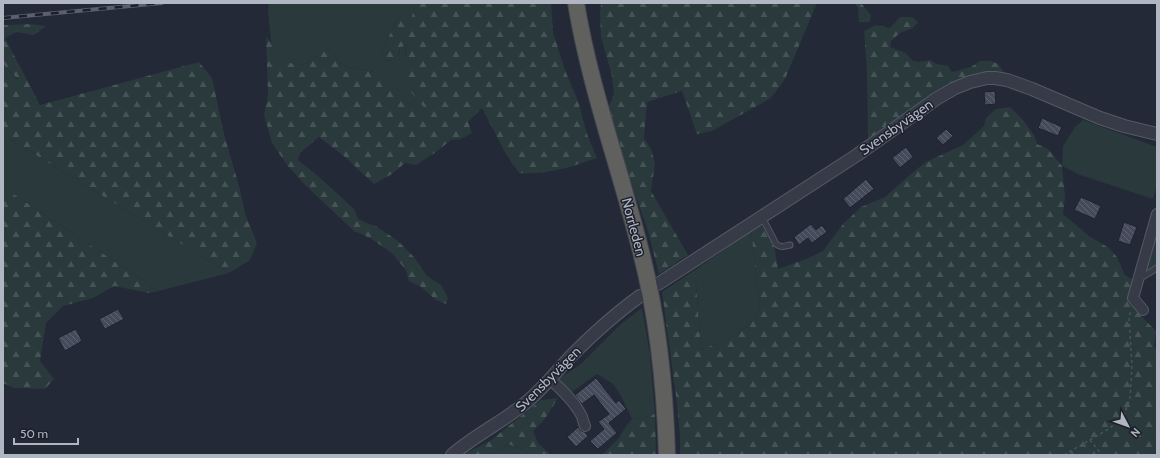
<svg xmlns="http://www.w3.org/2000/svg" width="1160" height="458" font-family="Cabin,sans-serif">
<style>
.grass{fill:#29393c}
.forest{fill:url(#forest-firs)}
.building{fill:url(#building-back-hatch);stroke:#1e222e}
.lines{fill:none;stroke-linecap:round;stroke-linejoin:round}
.service-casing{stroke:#545965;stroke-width:7}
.minor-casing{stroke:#545965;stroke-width:12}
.tertiary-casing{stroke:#545965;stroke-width:14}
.trunk-casing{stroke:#414652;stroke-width:18}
.path{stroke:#475459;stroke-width:1.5;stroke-dasharray:3 3;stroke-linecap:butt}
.service{stroke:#373b47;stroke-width:5}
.minor{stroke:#373b47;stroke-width:10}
.tertiary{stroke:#373b47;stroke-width:12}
.trunk{stroke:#60605e;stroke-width:16}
.rail-casing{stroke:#5b6070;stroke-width:4}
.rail{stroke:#1c202c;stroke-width:2.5;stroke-dasharray:8;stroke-linecap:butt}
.labels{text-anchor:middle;stroke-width:3;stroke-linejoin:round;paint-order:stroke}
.street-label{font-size:14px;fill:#b1b6c3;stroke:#1c202c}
</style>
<defs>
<pattern id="forest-firs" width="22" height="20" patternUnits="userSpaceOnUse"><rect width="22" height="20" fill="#29393c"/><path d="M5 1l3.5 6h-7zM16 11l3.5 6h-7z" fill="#465357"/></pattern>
<pattern id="building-back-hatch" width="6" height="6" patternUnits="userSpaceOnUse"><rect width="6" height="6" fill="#454b5b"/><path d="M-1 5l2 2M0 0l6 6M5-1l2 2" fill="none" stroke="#5d6371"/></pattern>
</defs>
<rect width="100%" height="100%" fill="#232936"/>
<path class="grass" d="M 269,3 L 414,3 L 412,17 L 398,17 L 382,51 L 383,59 L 389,61 L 399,55 L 400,48 L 407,44 L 405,53 L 422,103 L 432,119 L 431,129 L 388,78 L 374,72 L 347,67 L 337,60 L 328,48 L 320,55 L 301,66 L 291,63 L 284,63 L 277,60 L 271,42 L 268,10 Z
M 3,63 L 6,68 L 18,80 L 3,83 Z
M 1083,120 L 1157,147 L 1157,186 L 1153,199 L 1080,175 L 1062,166 L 1063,146 L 1075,127 Z
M 3,135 L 229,273 L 159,291 L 3,187 Z
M 751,231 L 760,308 L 750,325 L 723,342 L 701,349 L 695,270 Z
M 1157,231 L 1157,265 L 1147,271 L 1144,270 Z
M 642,308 L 650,354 L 655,414 L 644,418 L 632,419 L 620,394 L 613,384 L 597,374 L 572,392 L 559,379 L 582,363 L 622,323 Z
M 508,444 L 521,449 L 530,455 L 489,455 Z"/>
<path class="forest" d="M 414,3 L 551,3 L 553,32 L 565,70 L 578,101 L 587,134 L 597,158 C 571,167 547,175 519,173 L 506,154 L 482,108 L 468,122 L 472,133 L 461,139 L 451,140 L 436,152 L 416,165 L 405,163 L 392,174 L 374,184 L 345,157 L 319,137 L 300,153 L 298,160 L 318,176 L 354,209 L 358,219 L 369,224 L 376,226 L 398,241 L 414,257 L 427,276 L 441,285 L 448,298 L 446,304 L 436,300 L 421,287 L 409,281 L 406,270 L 392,253 L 370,238 L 354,231 L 306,186 L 287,165 L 272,143 L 264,115 L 268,94 L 266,37 L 271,42 L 277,60 L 284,63 L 291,63 L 301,66 L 320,55 L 328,48 L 337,60 L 347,67 L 374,72 L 388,78 L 431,128 C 431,125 432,121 431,119 C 427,107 411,96 408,85 C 403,72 405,57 407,44 L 400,48 C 398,60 394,63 383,59 L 382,51 L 398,17 L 412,17 Z
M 601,3 L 817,3 L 785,79 L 771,98 L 712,131 L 697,134 L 682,91 L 647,102 L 644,138 L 651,149 L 655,163 L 651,191 L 688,255 L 659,274 L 648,231 L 616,139 L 608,108 L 614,94 L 612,76 L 601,37 L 600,14 Z
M 854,3 L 861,3 L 871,15 L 870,22 L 859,22 L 858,8 Z
M 900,17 L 912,17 L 918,22 L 913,28 L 900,33 L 891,41 L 890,47 L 906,53 L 912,60 L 919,62 L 930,60 L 937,64 L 948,66 L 952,72 L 971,67 L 980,61 L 991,61 L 998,64 L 1007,76 L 988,75 L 868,140 L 867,71 L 864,31 L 876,25 L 890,28 Z
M 31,24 L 46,26 L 34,35 L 16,32 L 5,38 L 40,105 L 199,62 L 212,78 L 224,134 L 239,186 L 246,216 L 257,243 L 250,260 L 229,273 L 3,135 L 3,83 L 18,79 L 6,68 L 3,63 L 3,25 Z
M 1010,107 L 1023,120 L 1034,135 L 1037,144 L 1048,149 L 1062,166 L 1065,197 L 1063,214 L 1089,236 L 1109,248 L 1117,257 L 1125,275 L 1142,285 L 1136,311 L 1156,331 L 1154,347 L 1157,350 L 1157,455 L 680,455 L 680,436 L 676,396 L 662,292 L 695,270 L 701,349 L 723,342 L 750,325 L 760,308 L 751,231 L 759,226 L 769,228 L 775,250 L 778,269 L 806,259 L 823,251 L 843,224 L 861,207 L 885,197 L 912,173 L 926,162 L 963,145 L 984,126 L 986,118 L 996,109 Z
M 3,187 L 159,291 L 149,293 L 114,286 L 93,298 L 63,306 L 46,323 L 40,361 L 54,379 L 45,389 L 14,388 L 3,383 Z
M 558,398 L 545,419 L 533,431 L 538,443 L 551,455 L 530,455 L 521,449 L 508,444 L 489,455 L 468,455 L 464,454 L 490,441 L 541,400 Z
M 655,414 L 656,455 L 602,455 L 619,438 L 626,426 L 632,419 L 644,418 Z"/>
<path class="building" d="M 995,91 L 996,104 L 985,105 L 984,92 Z
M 1042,118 L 1062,127 L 1058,136 L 1038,128 Z
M 946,129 L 953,136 L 943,145 L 936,138 Z
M 906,147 L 913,157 L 900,168 L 892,158 Z
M 866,179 L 874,189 L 850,208 L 843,199 Z
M 1081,197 L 1101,206 L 1095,219 L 1074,210 Z
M 1124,222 L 1137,227 L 1130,245 L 1118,241 Z
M 811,224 L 816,230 L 822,225 L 827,232 L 812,243 L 808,238 L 799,245 L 794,237 Z
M 118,309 L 124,319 L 105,329 L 99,319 Z
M 76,329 L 82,341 L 65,351 L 58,338 Z
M 596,378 L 616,403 L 619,400 L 626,409 L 609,423 L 617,433 L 598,449 L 590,441 L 604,429 L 598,422 L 609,414 L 594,395 L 582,404 L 575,395 Z
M 578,427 L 581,431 L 585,432 L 588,436 L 576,447 L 567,437 Z"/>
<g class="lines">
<defs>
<path id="service" d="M 762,217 L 776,244 C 781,248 785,246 790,245
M 1139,274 L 1144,276 L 1157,268"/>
<path id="minor" d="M 1143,310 L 1133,298 L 1157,214
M 550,379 C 561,389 573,400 580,413 C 583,417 583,422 585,426"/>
<path id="tertiary" d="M 658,284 L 857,155 L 936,99 L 955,88 L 970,82 L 987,78 L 995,78 L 1007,80 L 1032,89 L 1100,118 L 1124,126 L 1157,134
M 452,455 C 476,434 505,421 529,400 C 544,387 557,371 571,356 C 593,334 615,314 640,296"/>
<path id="trunk" d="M 576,3 C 590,88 620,168 641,252 C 658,318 665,386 667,455"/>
</defs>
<use href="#service" class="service-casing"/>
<use href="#minor" class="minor-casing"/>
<use href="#tertiary" class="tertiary-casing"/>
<use href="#trunk" class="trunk-casing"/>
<path class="path" d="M 1090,440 L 1102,455
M 1064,455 L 1107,430 L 1123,418 L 1130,398 L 1132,366 L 1129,318 L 1131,310"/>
<use href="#service" class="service"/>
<use href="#minor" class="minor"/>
<use href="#tertiary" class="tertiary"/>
<use href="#trunk" class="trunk"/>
<defs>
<path id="rail" d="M 3,18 L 162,3"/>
</defs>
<use href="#rail" class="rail-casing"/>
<use href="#rail" class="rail"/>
</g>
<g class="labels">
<g class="street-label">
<text transform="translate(896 127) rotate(-35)" y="5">Svensbyvägen</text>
<text transform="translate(634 227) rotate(75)" y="5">Norrleden</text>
<text transform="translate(548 379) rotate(-45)" y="5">Svensbyvägen</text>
</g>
</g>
<rect width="1160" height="458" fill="none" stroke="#b1b6c3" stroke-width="8"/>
<g transform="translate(1128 426) rotate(131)" stroke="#1c202c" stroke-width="3" paint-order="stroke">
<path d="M0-3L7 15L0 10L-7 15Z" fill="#b1b6c3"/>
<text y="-6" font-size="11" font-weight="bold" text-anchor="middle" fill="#b1b6c3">N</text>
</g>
<path d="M14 438v6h64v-6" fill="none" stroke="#b1b6c3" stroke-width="2"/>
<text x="20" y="438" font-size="12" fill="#b1b6c3" stroke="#1c202c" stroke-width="3" paint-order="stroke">50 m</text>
</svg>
